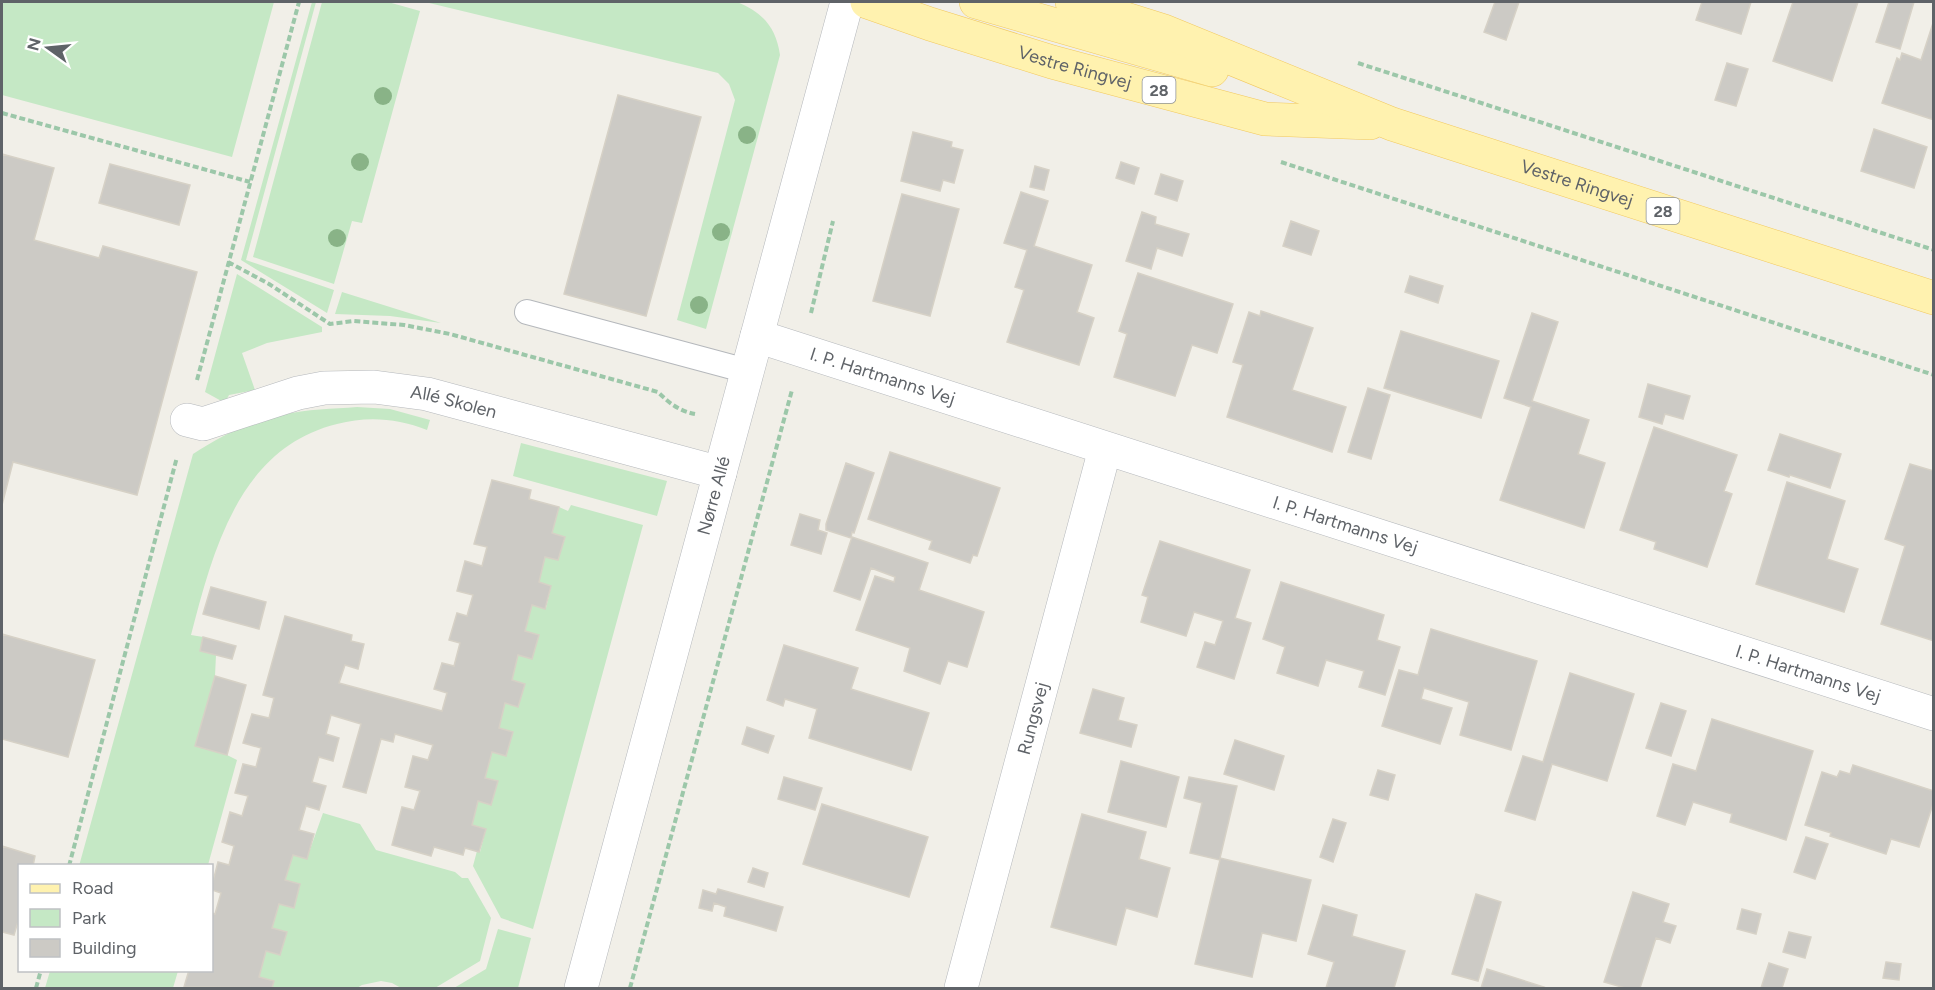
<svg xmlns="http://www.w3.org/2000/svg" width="1935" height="990" font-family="Figtree,sans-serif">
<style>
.green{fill:#c5e8c5}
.building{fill:#cccac5;stroke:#d6d1c6;stroke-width:1.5}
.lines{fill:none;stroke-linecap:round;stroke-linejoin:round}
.service-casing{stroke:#b5b8bc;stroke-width:26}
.minor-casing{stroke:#b5b8bc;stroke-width:34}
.tertiary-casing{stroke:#b5b8bc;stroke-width:34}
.primary-casing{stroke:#f2c960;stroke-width:34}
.path{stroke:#9cc7a9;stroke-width:4;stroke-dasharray:6 3;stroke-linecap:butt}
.service{stroke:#fff;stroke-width:24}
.minor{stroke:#fff;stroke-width:33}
.tertiary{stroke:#fff;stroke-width:33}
.primary{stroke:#fff2af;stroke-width:33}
.tree{fill:#89b387}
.labels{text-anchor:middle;stroke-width:4.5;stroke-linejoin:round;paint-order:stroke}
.shield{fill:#fff;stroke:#8f9295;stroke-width:1.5}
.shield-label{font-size:16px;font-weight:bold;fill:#5f6368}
.street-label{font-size:18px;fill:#5f6368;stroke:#fff}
</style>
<rect width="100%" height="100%" fill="#f1efe8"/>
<path class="green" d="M 2,2 L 274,2 L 232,157 L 2,95 Z
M 312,2 L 316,2 L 246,260 L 334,290 L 327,313 L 241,260 Z
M 322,2 L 388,2 L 420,11 L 362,223 L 352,221 L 334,284 L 253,257 Z
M 425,2 L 737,2 C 762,12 776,27 780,55 L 706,329 L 677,320 L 735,100 L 729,84 L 718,73 Z
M 237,274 L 322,327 L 322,332 L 267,343 L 242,353 L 255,390 L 229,395 L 225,403 L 205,392 Z
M 342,292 L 441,323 L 390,316 L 335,314 Z
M 357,407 L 390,409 L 430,420 L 427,430 C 397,418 367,416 337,424 C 239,448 213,551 191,635 L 203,637 L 201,651 L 216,655 L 215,676 L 195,746 L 227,755 L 237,760 L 208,865 L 79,866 L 193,454 C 220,436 250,421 282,415 C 307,409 333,409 357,407 Z
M 521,443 L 667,481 L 657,516 L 513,476 Z
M 571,505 L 643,525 L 533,929 L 501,918 L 473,866 L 477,851 L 480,852 L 486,829 L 472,825 L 478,801 L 491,805 L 498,781 L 485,778 L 492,752 L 506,756 L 512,732 L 499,728 L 505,703 L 518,707 L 525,684 L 512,680 L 518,655 L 532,658 L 539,635 L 525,631 L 532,605 L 546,608 L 551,587 L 539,582 L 545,557 L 558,560 L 565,538 L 552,533 L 559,507 L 568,511 Z
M 323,813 L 360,824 L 376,850 L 455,872 L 462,878 L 468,878 L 491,918 L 480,961 L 435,988 L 401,988 L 392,983 L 381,981 L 362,985 L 357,988 L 272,988 L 274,981 L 259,977 L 266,951 L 286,932 L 272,928 L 279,904 L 294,907 L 300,885 L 285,880 L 293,855 L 307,858 Z
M 498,929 L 531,938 L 518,988 L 454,988 L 486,969 Z
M 50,971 L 50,970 L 178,971 L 173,988 L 45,988 Z"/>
<path class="building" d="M 1495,2 L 1519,2 L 1506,40 L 1484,32 Z
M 1702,2 L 1751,2 L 1741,34 L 1696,20 Z
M 1793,2 L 1858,2 L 1832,81 L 1773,61 Z
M 1889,2 L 1914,2 L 1900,49 L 1876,42 Z
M 1934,20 L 1934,120 L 1882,103 L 1897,58 L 1900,60 L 1902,53 L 1921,60 Z
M 1727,63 L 1748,69 L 1736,106 L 1715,100 Z
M 618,95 L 701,117 L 646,316 L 564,294 Z
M 1874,129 L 1927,147 L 1914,188 L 1861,171 Z
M 913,132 L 952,142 L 951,147 L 963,150 L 954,183 L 943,180 L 940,191 L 901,181 Z
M 2,154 L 54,168 L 34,240 L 99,258 L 103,246 L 197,272 L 137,495 L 13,462 L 2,505 Z
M 1121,162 L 1139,168 L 1134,184 L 1116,178 Z
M 110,164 L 190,185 L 179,225 L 99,203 Z
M 1035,166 L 1049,170 L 1044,190 L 1030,187 Z
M 1161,174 L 1183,181 L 1177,201 L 1155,194 Z
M 1021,192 L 1048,201 L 1034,246 L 1092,265 L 1077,312 L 1094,318 L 1079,365 L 1007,342 L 1024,290 L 1015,287 L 1027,250 L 1004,243 Z
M 902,194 L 959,209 L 930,316 L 873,301 Z
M 1142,212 L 1156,217 L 1155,224 L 1189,234 L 1182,256 L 1157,248 L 1151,269 L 1126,261 Z
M 1291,221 L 1319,231 L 1311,255 L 1283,246 Z
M 1138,273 L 1233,304 L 1217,353 L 1192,345 L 1175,396 L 1114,377 L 1127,334 L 1119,331 Z
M 1410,276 L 1443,286 L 1438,303 L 1405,292 Z
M 1261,311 L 1313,328 L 1292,390 L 1346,407 L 1332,452 L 1227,417 L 1243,365 L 1233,362 L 1249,312 L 1260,316 Z
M 1532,313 L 1558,322 L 1532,401 L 1589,420 L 1578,454 L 1605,463 L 1584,528 L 1500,500 L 1531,407 L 1504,398 Z
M 1401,331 L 1499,361 L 1481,418 L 1384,388 Z
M 1648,384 L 1690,396 L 1683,419 L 1665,414 L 1662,424 L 1639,417 Z
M 1368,388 L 1390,395 L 1371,459 L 1348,452 Z
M 1654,427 L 1737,455 L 1724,491 L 1732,494 L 1707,567 L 1654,549 L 1656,542 L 1620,530 Z
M 1780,434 L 1841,454 L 1830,488 L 1790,475 L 1789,477 L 1768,470 Z
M 890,452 L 1000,488 L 977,556 L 973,555 L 970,563 L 929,549 L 932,541 L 868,519 Z
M 846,463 L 874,473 L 854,533 L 852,532 L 851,538 L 826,530 L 826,524 Z
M 1910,464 L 1934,471 L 1934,641 L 1881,624 L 1905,546 L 1885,539 Z
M 492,480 L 531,490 L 529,499 L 559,507 L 552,533 L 565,537 L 558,560 L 545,557 L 539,582 L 551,586 L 545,609 L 532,605 L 525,631 L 539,635 L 532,659 L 518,655 L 512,680 L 525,684 L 518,707 L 505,703 L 499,728 L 513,732 L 506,756 L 492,752 L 485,778 L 498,781 L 491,805 L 478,801 L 472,825 L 486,829 L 479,852 L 465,848 L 463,855 L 434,847 L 431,856 L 392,845 L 402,807 L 414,810 L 420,791 L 405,787 L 413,756 L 428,760 L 433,745 L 395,734 L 393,742 L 381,739 L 366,793 L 343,787 L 361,724 L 331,715 L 326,734 L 339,738 L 333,761 L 319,757 L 312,782 L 326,786 L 319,810 L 306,806 L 299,830 L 314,834 L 307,859 L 293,855 L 285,880 L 300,884 L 294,908 L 279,904 L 272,928 L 287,932 L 280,955 L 266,951 L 259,977 L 274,981 L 272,988 L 184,987 L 189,970 L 212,970 L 212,913 L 215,914 L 221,893 L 212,890 L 212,885 L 218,862 L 229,865 L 234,846 L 222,842 L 230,812 L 242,816 L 248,796 L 235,793 L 243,764 L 256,767 L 261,748 L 243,743 L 252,714 L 269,718 L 274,698 L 263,695 L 285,616 L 352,635 L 351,641 L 364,644 L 358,669 L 345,665 L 339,683 L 442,711 L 447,693 L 434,689 L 442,663 L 454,666 L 460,643 L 449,640 L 457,613 L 467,616 L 473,595 L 457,591 L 465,561 L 482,566 L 487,547 L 474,544 Z
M 1787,482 L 1845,501 L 1827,559 L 1858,569 L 1844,612 L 1756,584 Z
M 800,514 L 820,520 L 818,530 L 827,533 L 821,554 L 791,545 Z
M 852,537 L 928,563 L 919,590 L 984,612 L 967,667 L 948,661 L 940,684 L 904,671 L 910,648 L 856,630 L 875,576 L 894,582 L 895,577 L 871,568 L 860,600 L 834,591 Z
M 1160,541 L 1250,570 L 1235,618 L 1251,623 L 1234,679 L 1197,667 L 1205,642 L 1215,645 L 1223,621 L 1194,612 L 1186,636 L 1141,622 L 1148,597 L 1142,595 Z
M 1281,582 L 1384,615 L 1377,640 L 1400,647 L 1385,695 L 1359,687 L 1364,671 L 1326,660 L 1318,686 L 1277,673 L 1285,647 L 1263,639 Z
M 211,587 L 266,602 L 259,629 L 203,614 Z
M 1431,629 L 1537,661 L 1511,750 L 1460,735 L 1469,702 L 1424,688 L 1421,699 L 1452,708 L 1440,744 L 1382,726 L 1399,670 L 1418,675 Z
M 2,634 L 95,660 L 68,757 L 2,739 Z
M 203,637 L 236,646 L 232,659 L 200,651 Z
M 784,645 L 858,668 L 851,689 L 929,713 L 911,770 L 809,738 L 817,709 L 785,699 L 783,706 L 767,700 Z
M 1570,673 L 1634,694 L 1607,781 L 1552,764 L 1535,820 L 1505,811 L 1523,756 L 1543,762 Z
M 215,676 L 246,685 L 227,755 L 195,746 Z
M 1093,689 L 1124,698 L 1118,720 L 1137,725 L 1131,747 L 1080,733 Z
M 1661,703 L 1686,711 L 1671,756 L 1646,748 Z
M 1712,719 L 1813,751 L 1786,840 L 1730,822 L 1732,814 L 1693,802 L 1685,825 L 1657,816 L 1673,764 L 1696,771 Z
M 747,727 L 774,736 L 768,753 L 742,744 Z
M 1235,740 L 1284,756 L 1274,790 L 1224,774 Z
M 1121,761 L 1179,777 L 1166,827 L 1108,812 Z
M 1853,765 L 1934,791 L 1934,801 L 1919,847 L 1891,839 L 1886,854 L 1830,836 L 1831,833 L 1805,825 L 1822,772 L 1837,777 L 1840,771 L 1850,774 Z
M 1378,770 L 1395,775 L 1388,800 L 1370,795 Z
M 784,777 L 822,788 L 815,810 L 778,799 Z
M 1189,777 L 1237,786 L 1220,858 L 1311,880 L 1296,941 L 1262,933 L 1252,977 L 1195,964 L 1220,860 L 1190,853 L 1202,803 L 1184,798 Z
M 822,804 L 928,837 L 909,897 L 803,864 Z
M 1082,814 L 1146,832 L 1139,859 L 1170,868 L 1157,917 L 1126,908 L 1116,945 L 1051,927 Z
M 1333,819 L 1346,823 L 1333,862 L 1320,857 Z
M 1806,837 L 1828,844 L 1815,879 L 1794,872 Z
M 2,846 L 35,856 L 33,866 L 20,866 L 20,915 L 14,935 L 2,932 Z
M 753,868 L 768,873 L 764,887 L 748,882 Z
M 718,889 L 783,907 L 776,931 L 724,916 L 726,907 L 714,903 L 712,911 L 699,908 L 703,890 L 716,894 Z
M 1633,892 L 1669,904 L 1663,922 L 1676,926 L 1670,943 L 1656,938 L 1640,988 L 1625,988 L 1604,982 Z
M 1476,894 L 1501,902 L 1478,981 L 1452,974 Z
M 1323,905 L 1357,915 L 1352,936 L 1405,951 L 1394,988 L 1326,988 L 1334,962 L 1308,954 Z
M 1742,909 L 1761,914 L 1756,934 L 1737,929 Z
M 1789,932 L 1811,937 L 1805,958 L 1783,952 Z
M 1886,962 L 1901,964 L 1899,980 L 1883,978 Z
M 1769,963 L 1788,969 L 1782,988 L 1761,988 Z
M 1487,969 L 1544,987 L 1543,988 L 1481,988 Z"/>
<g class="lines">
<defs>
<path id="service" d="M 527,312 L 747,371"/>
<g id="minor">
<path id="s1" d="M 757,336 L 1934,714"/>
<path id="s2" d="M 187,420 L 203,424 L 298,393 L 324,388 L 374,387 L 427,394 L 720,473"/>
<path id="s3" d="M 961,988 L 1105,449"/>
</g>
<g id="tertiary">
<path id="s4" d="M 581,988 L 847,2"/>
</g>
<g id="primary">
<path id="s5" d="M 867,2 L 930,24 L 1052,62 L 1265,119 L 1370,123"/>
<path d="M 976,2 L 1212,70"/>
<path id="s6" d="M 1072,2 L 1164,31 L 1392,124 L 1934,298"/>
</g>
</defs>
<use href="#service" class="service-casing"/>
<use href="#minor" class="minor-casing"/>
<use href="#tertiary" class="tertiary-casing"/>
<use href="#primary" class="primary-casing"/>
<path class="path" d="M 1358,63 L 1934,250
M 2,113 L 250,182
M 1281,162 L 1934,375
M 228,262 L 269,284 L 330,324 L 354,321 L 404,325 L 450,334 L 658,392 C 669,403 679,411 695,414
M 811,313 L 833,221
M 197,380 L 299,2
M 69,866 L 177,457
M 36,988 L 41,970
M 630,988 L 792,390"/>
<use href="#service" class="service"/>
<use href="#minor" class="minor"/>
<use href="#tertiary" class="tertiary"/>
<use href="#primary" class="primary"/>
</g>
<g class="tree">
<circle cx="383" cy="96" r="9"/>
<circle cx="747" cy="135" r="9"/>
<circle cx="360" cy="162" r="9"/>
<circle cx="721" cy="232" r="9"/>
<circle cx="337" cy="238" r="9"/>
<circle cx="699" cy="305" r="9"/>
</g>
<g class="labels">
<g class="shield">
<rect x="1142.5" y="77" width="33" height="26" rx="4.5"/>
<rect x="1646.5" y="198" width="33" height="26" rx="4.5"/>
</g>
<g class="shield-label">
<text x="1159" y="96">28</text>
<text x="1663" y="217">28</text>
</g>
<g class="street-label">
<text dy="6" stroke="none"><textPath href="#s5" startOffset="218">Vestre Ringvej</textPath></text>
<text dy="6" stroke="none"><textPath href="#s6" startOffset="537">Vestre Ringvej</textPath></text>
<text dy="6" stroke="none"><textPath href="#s1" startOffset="132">I. P. Hartmanns Vej</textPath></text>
<text dy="6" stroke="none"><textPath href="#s2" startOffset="274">Allé Skolen</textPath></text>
<text dy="6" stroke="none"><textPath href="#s4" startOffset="510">Nørre Allé</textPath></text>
<text dy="6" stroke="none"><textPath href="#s1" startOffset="618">I. P. Hartmanns Vej</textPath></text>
<text dy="6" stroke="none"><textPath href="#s1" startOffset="1104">I. P. Hartmanns Vej</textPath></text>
<text dy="6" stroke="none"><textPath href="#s3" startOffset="279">Rungsvej</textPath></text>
</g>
</g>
<rect width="1935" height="990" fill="none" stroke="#5f6368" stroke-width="6"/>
<rect x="18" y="864" width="195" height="108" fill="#ffffff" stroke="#bfc1c3" stroke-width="1.5"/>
<rect x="30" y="884" width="30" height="9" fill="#fff2af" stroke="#bfc1c3" stroke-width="1.5"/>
<text x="72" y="894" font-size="18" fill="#5f6368">Road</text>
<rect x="30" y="909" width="30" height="18" fill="#c5e8c5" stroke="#bfc1c3" stroke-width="1.5"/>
<text x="72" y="924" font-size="18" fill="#5f6368">Park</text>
<rect x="30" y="939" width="30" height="18" fill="#cccac5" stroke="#bfc1c3" stroke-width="1.5"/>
<text x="72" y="954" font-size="18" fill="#5f6368">Building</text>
<g transform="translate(48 48) rotate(285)" stroke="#ffffff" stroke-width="4.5" paint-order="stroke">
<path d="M0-4.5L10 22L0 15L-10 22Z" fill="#5f6368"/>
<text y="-9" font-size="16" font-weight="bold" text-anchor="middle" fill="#5f6368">N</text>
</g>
</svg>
